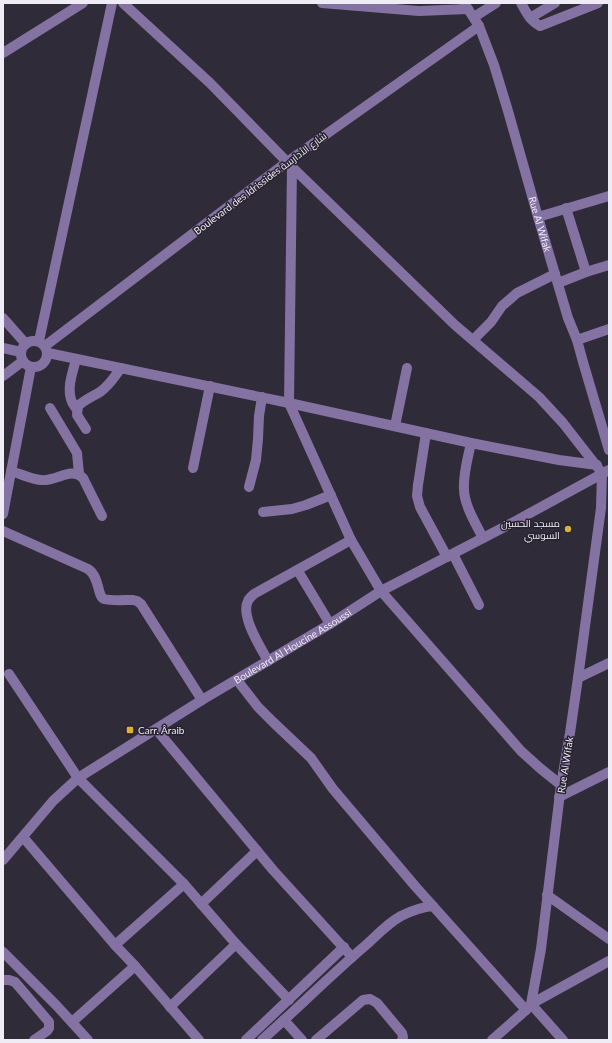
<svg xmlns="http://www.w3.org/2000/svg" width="612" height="1043" font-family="Lato,Cairo,sans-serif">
	<rect width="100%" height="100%" fill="#302b39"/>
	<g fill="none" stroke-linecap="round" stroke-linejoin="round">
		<g stroke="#8472a2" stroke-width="10">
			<polyline points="123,3 210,83 292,167 455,325 539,397 563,423 602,473 601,508 578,678 570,733 561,785 541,949 531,1004 526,1010 492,1040"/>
			<polyline points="322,3 419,11 468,9"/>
			<path id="s1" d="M 464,3 L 479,26 L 494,65 L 508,111 L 538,217 L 568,318 L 577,340 L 583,362 L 609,450"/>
			<path d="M 521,3 C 526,12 530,21 540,26 L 598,3"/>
			<polyline points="474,17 496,3"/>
			<polyline points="530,18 555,3"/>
			<polyline points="3,53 83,3"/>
			<polyline points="292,167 289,403 351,540 381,591 521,751 541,769 561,785"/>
			<polyline points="566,208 586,272"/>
			<polyline points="538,217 609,196"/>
			<polyline points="558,283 586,272 609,265"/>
			<polyline points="3,318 26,344"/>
			<polyline points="473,340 491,322 502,306 517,293 555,274"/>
			<polyline points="577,340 609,329"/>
			<circle cx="34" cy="354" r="13"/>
			<polyline points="39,341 112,3"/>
			<polyline points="45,346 287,162 479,26"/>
			<polyline points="3,348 21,352"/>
			<polyline points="48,353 289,403 471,443 559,460 597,465"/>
			<path d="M 76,359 C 73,372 66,388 72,402 C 73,404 75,407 77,410"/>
			<polyline points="3,376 23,361"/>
			<polyline points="50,408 77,453 79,474"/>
			<polyline points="395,426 407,368"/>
			<path d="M 86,429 L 77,415 L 78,406 C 86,399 92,397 100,392 C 109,386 115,376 121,368"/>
			<polyline points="426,433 418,485 417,496 420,507 447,557"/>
			<path d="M 471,443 C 468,458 463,474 464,489 C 464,505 476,524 483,538"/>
			<polyline points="193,468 210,386"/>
			<path d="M 11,471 C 21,474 31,479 41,480 C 56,482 71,466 83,478 L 102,516"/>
			<polyline points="249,487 256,460 258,439 259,416 262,397"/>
			<polyline points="263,512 292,509 306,505 331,495"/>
			<polyline points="3,514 31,367"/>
			<path d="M 3,531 L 88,569 C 100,577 97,596 104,599 C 111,601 125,600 133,600 L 137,601 L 141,604 L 202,700"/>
			<polyline points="453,554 479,605"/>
			<polyline points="298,571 330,624"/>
			<path d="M 268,661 C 261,648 240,616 248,601 C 249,598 252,596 254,594 L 351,540"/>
			<polyline points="9,674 78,778 184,884 236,944"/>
			<polyline points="578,678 609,663"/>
			<polyline points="237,680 258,707 273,722 311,758 333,789 415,886 526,1010"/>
			<polyline points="156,729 273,870 352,957"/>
			<polyline points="559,797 609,772"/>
			<polyline points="23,837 115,945 135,966 199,1040"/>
			<path id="s2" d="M 3,860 L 53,801 L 78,778 L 202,700 L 330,624 L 381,591 L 510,524 L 609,470"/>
			<polyline points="547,895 609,939"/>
			<polyline points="201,904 257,851"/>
			<polyline points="115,945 184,884"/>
			<polyline points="3,952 57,1006 88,1040"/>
			<polyline points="3,980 9,980 15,982 49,1022 49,1028 47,1031 34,1040"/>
			<polyline points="170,1007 236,944 289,1000"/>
			<path d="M 284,1020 C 311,995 338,969 366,945 C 377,935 388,923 401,916 C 411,911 422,907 433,906"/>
			<polyline points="72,1022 135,966"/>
			<polyline points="246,1040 344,947"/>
			<polyline points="262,1040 284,1020 302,1040"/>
			<polyline points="316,1040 363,1000 370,999 377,1003 402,1033 403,1037 402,1040"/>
			<polyline points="563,1040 531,1004 609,961"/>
		</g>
	</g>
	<g fill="#dab333" stroke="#26222f" stroke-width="1.5">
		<circle cx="568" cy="529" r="4"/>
		<rect x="126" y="726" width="8" height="8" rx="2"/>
	</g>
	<g text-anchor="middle" stroke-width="3" stroke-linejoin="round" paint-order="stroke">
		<g font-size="10" fill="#efecf5" stroke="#26222f">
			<text transform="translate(260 183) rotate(-37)" y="4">Boulevard des Idrissides شارع الأدارسة</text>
			<text dy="4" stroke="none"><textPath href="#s1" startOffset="235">Rue Al Wifak</textPath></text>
			<text dy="4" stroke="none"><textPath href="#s2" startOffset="363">Boulevard Al Houcine Assoussi</textPath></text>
			<text transform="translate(565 765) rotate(-81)" y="4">Rue Al Wifak</text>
		</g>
		<g font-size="10" fill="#efecf5" stroke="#26222f" text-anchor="end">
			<text x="560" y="527">مسجد الحسين<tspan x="560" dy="12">السوسي</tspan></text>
			<text x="138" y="734" text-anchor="start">Carr. Âraib</text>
		</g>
	</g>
	<rect width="612" height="1043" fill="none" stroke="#efecf5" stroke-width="8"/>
</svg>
